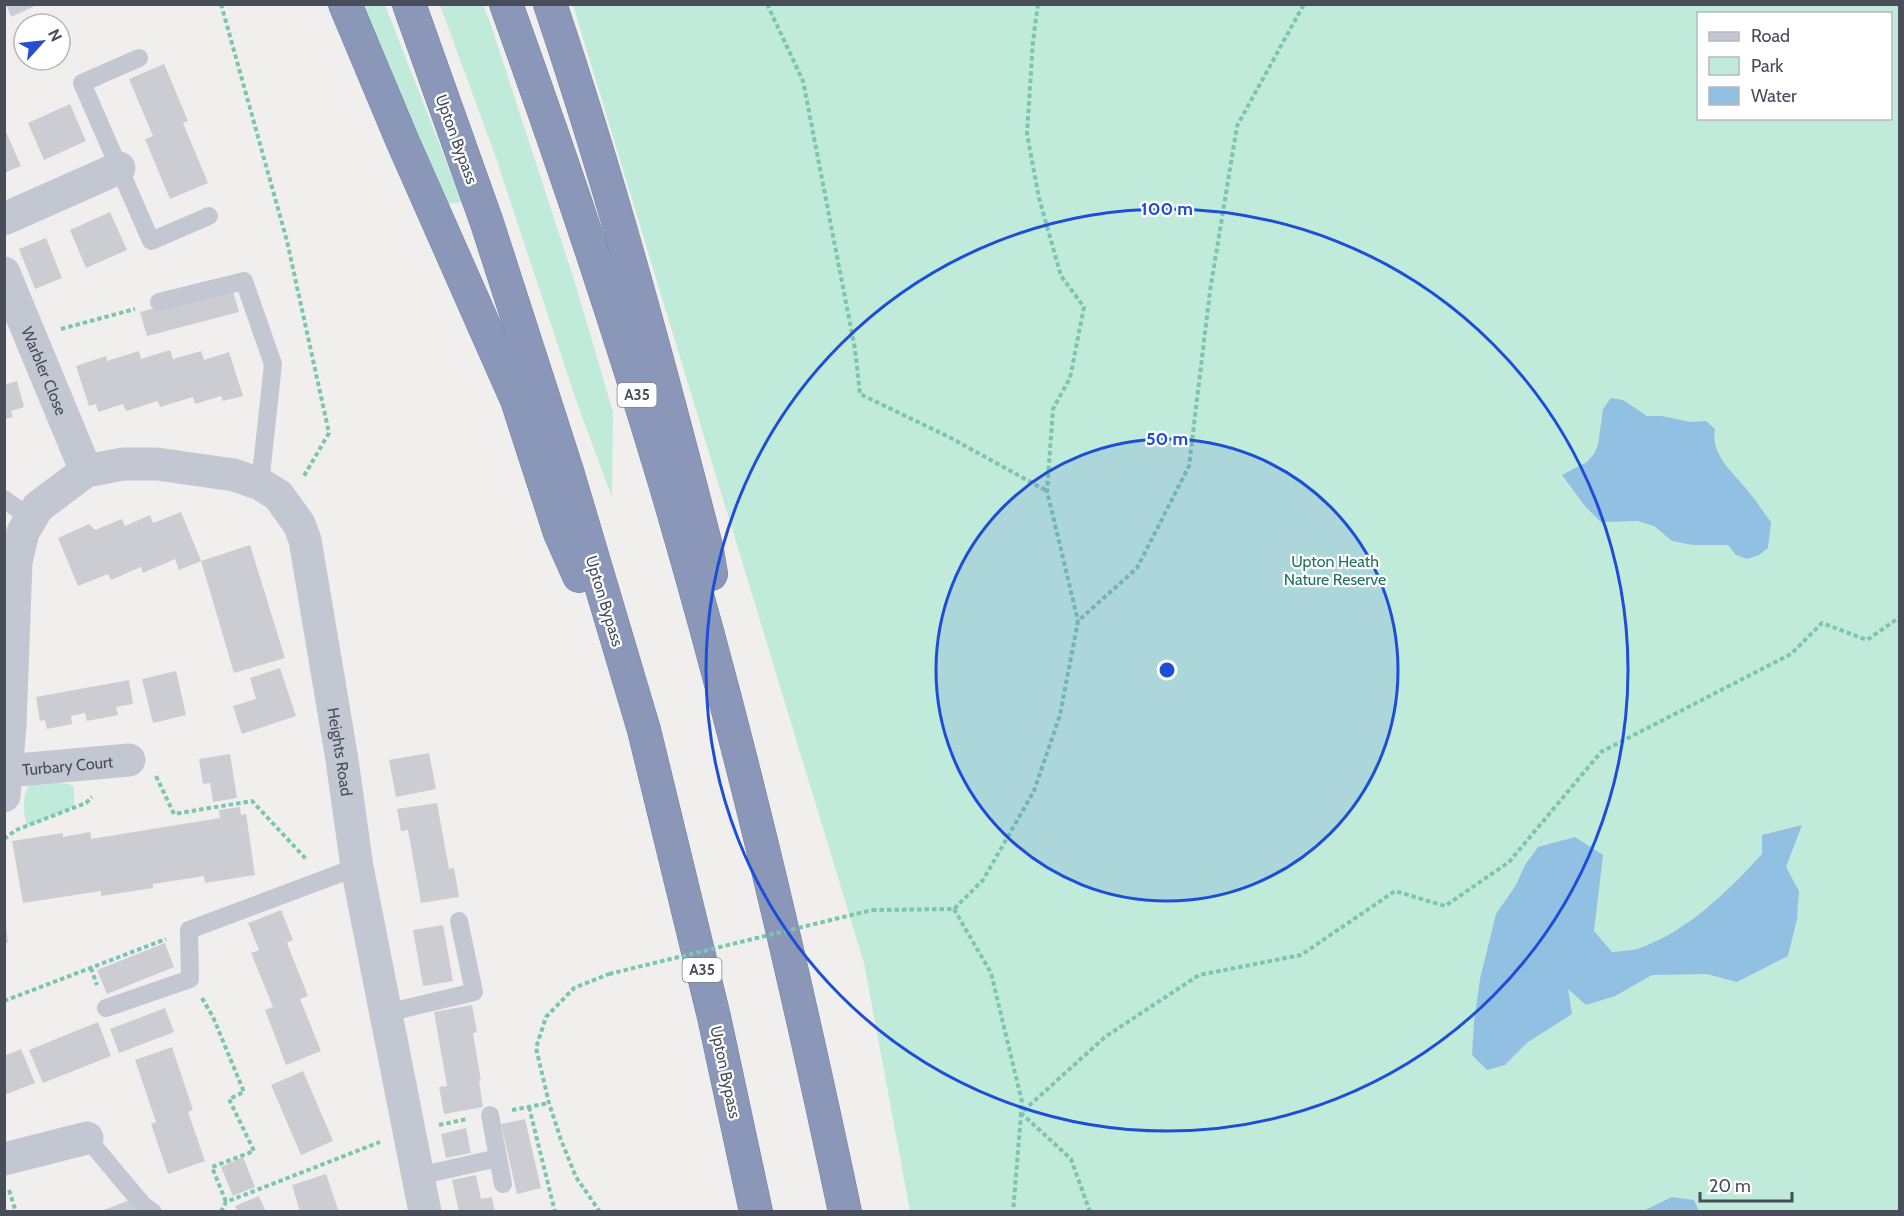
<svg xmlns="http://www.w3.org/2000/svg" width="1904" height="1216" font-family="Cabin,sans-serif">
	<rect width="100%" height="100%" fill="#f1efee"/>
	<g fill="#c0eada" fill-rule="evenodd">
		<polygon points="362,5 385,5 462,202 448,204"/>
		<polygon points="440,5 483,5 491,25 576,286 613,412 612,497 577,403 495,155"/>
		<path d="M 573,5 L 1899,5 L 1899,1211 L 910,1211 L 864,963 ZM 1698,14 L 1890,14 L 1890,118 L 1698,118 Z"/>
		<path d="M 40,781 L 69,784 L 74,787 L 74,807 L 27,826 C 24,816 21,791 31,784 C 34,782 37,782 40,781 Z"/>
	</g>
	<g fill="#92c0e3">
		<path d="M 1611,398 L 1623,400 L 1647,416 L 1661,416 L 1691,422 L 1706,421 L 1715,429 C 1710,455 1734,473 1748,491 C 1756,500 1763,512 1771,522 L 1768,548 L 1759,555 L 1747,559 L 1736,555 L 1728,545 L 1693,545 L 1672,541 L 1654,526 L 1637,521 L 1601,522 L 1585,506 L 1562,475 L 1587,462 L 1594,454 L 1598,445 L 1603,409 Z"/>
		<path d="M 1802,825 L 1786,867 L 1799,891 L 1797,919 L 1788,956 L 1737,982 L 1707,974 L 1652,975 L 1615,996 L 1586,1005 L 1568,989 L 1572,1014 L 1528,1042 L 1505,1065 L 1487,1070 L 1472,1055 L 1474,1022 L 1480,979 L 1496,914 L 1516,885 L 1525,865 L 1538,847 L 1575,837 L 1603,855 L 1594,931 L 1612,952 C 1621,951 1632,951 1640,948 C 1688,931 1728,891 1762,854 L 1762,835 Z"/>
		<polygon points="1672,1197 1694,1200 1699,1211 1643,1211"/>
	</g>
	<g fill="#ccccd3">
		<polygon points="6,4 39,4 11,17"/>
		<polygon points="164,64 188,121 183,123 208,183 170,199 145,139 153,136 129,79"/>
		<polygon points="70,104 86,141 44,160 28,123"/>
		<polygon points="4,127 21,166 4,173"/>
		<polygon points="110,212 127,250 86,268 70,230"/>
		<polygon points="46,238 62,278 35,289 19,249"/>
		<polygon points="232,288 239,312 147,336 140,312"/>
		<polygon points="170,350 173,359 201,351 204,360 229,352 243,396 223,401 221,396 195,404 193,397 160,407 158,401 126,411 123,404 98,412 96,404 89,406 76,366 106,356 107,361 139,351 141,359"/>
		<polygon points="17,381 24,407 11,411 13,417 4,419 4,385"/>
		<polygon points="181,512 201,561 179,570 175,559 143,573 141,567 111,580 108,574 78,586 58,538 89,524 95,530 122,519 125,526 150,515 153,523"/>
		<polygon points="250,545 285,658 234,673 201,561"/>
		<polygon points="280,668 296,716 242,734 233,706 256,699 250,678"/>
		<polygon points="176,671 186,715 153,723 142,679"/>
		<polygon points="129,680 133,704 116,707 118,715 87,721 85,713 71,716 72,724 47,729 45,720 40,721 36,697"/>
		<polygon points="429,753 436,789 396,797 389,760"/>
		<polygon points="230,754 237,798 213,802 210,783 203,784 199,759"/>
		<polygon points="437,803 449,869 454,868 459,897 421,903 408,830 401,831 397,809"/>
		<polygon points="240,807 241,815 246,814 255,875 205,883 204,876 153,884 153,888 101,896 101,891 23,903 12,841 63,833 63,837 90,832 91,839 220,818 219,810"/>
		<polygon points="281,910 293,940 287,943 308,996 300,999 321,1051 286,1065 265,1010 273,1007 251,953 259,950 248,923"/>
		<polygon points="4,924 6,924 8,943 4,943"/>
		<polygon points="443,925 453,981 423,986 413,930"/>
		<polygon points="165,943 174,967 107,994 97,970"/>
		<polygon points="472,1005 477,1032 473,1033 481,1081 479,1081 483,1107 444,1114 439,1087 447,1086 434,1012"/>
		<polygon points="165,1008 174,1032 119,1053 110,1029"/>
		<polygon points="98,1022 111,1056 43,1083 29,1050"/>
		<polygon points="172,1047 193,1110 188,1112 205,1161 168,1174 151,1124 156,1122 135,1060"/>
		<polygon points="21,1049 35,1083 4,1095 4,1056"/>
		<polygon points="303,1071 333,1141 301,1155 271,1085"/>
		<polygon points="525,1119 541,1188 517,1194 501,1124"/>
		<polygon points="466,1128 471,1153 446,1158 441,1134"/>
		<polygon points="243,1157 255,1187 233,1196 221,1167"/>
		<polygon points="326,1174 339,1212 300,1212 292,1185"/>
		<polygon points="476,1175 481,1199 492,1197 495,1212 459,1212 452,1180"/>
		<polygon points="259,1196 266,1212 238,1212 235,1206"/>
		<polygon points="130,1200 135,1212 101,1212 101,1211"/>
	</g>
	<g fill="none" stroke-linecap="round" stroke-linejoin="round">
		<defs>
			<g id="highway">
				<polyline points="345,4 402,140 517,400 560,533 579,576"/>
				<polyline points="409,4 487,223 567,471 644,730 714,1017 756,1212"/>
				<path d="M 506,4 C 563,162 617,322 665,483 C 736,723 793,967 845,1212"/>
				<path d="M 550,4 C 611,184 660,367 707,550 L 711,574"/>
			</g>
		</defs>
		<use href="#highway" stroke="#7682a4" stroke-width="34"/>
		<g stroke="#7cc5b1" stroke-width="4" stroke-dasharray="4.5 3" stroke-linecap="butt">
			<polyline points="221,4 287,241 329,433 304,476"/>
			<polyline points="767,4 803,81 855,349 860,394 949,437 1047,491"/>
			<polyline points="1038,4 1033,41 1027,134 1039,198 1061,276 1084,307 1070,378 1053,409 1047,491 1078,621"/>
			<polyline points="61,329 135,309"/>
			<polyline points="156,776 174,814 252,801 307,860"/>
			<polyline points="4,839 16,830 86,803 92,797"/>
			<polyline points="954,909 991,973 1022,1102 1013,1212"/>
			<polyline points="872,910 954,909 983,880 1034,791 1060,715 1078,621 1137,568 1189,466 1210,291 1237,126 1304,4"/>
			<polyline points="91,968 97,985"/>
			<polyline points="202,998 213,1017 244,1092 229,1099 254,1151 212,1167 226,1202"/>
			<polyline points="4,1001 166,939"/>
			<polyline points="529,1107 555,1212"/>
			<polyline points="512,1110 549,1103"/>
			<polyline points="439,1125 467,1119"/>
			<polyline points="9,1190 16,1212"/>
			<polyline points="221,1212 226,1202 380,1142"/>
			<polyline points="600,1212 576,1177 561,1140 549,1103 536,1048 546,1017 574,988 609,974"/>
			<polyline points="1090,1212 1071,1159 1021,1113 1105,1037 1199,975 1301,955 1395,891 1445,906 1509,862 1601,752 1791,654 1822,623 1867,640 1900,617"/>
		</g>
		<g stroke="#c3c7d2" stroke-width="18">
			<polyline points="139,58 82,83 151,241 209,216"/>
			<polyline points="159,302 244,281 273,364 260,484"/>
			<polyline points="4,499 30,518"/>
			<polyline points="106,1008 190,979 189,930 357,867"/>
			<polyline points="386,1013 474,992 459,921"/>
			<polyline points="490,1115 503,1184"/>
			<polyline points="87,1138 143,1205 153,1212"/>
			<polyline points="418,1176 498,1158"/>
		</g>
		<g stroke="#c3c7d2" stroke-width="33">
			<polyline points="4,219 119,168"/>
			<path id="s1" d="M 4,273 L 86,471"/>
			<path id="s2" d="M 6,771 L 129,760"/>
			<path id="s3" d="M 4,796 L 10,725 L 16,562 L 23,532 L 38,507 L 86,471 L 123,464 L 157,464 L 234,475 L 260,484 L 278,495 L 299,524 L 305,540 L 342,760 L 357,867 L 425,1212"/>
			<polyline points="4,1159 87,1138"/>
		</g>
		<use href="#highway" stroke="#8a97b8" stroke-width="33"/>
		<polyline stroke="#7cc5b1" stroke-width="4" stroke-dasharray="4.5 3" stroke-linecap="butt" points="609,974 872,910"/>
	</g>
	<circle cx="1167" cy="670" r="231" fill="#1d4ed8" fill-opacity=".12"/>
	<g fill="none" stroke="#1d4ed8" stroke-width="3">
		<circle cx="1167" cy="670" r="231"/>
		<circle cx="1167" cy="670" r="461"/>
	</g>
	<g text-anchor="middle" stroke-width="4.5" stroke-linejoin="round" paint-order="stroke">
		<g fill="#fff" stroke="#7f828c" stroke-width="1.5">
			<rect x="617.5" y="383" width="39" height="24" rx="4.5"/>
			<rect x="682.5" y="958" width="39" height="24" rx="4.5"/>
		</g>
		<g font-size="15" font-weight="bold" fill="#484d5a">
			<text x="637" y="400">A35</text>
			<text x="702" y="975">A35</text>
		</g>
		<g font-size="16" fill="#484d5a" stroke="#fff">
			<text transform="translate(457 139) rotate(70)" y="6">Upton Bypass</text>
			<text dy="6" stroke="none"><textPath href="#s1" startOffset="106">Warbler Close</textPath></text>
			<text transform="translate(605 601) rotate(73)" y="6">Upton Bypass</text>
			<text dy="6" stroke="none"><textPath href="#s3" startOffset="820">Heights Road</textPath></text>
			<text dy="6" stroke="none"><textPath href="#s2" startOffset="62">Turbary Court</textPath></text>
			<text transform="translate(726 1072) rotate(78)" y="6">Upton Bypass</text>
		</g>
		<g font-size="16" fill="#20745d" stroke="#fff">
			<text x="1335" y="567">Upton Heath<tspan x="1335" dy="18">Nature Reserve</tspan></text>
		</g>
	</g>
	<circle cx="1167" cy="670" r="9" fill="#1d4ed8" stroke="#fff" stroke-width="3"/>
	<g font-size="18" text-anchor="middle" font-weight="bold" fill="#1d4ed8" stroke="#fff" stroke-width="4.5" stroke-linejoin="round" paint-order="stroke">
		<text x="1167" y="215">100 m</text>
		<text x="1167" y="445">50 m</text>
	</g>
	<rect width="1904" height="1216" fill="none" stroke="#484d5a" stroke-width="12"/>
	<rect x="1697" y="12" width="195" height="108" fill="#ffffff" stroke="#b6b8bd" stroke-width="1.5"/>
	<rect x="1709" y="32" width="30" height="9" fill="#c3c7d2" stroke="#b6b8bd" stroke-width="1.5"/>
	<text x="1751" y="42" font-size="18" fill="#484d5a">Road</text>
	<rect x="1709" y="57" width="30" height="18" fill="#c0eada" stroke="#b6b8bd" stroke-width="1.5"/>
	<text x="1751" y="72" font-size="18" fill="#484d5a">Park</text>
	<rect x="1709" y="87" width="30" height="18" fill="#92c0e3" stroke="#b6b8bd" stroke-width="1.5"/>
	<text x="1751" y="102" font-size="18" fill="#484d5a">Water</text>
	<g transform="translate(42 42) rotate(63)"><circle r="28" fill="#ffffff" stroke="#b6b8bd" stroke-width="1.5"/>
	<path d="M0-4.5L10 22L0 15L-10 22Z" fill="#2a4dcf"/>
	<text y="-9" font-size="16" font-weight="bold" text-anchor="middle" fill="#484d5a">N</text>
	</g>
	<path d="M1700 1192v9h92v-9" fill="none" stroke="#484d5a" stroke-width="3"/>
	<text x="1709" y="1192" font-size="18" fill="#484d5a" stroke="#ffffff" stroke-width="4.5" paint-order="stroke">20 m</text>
</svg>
